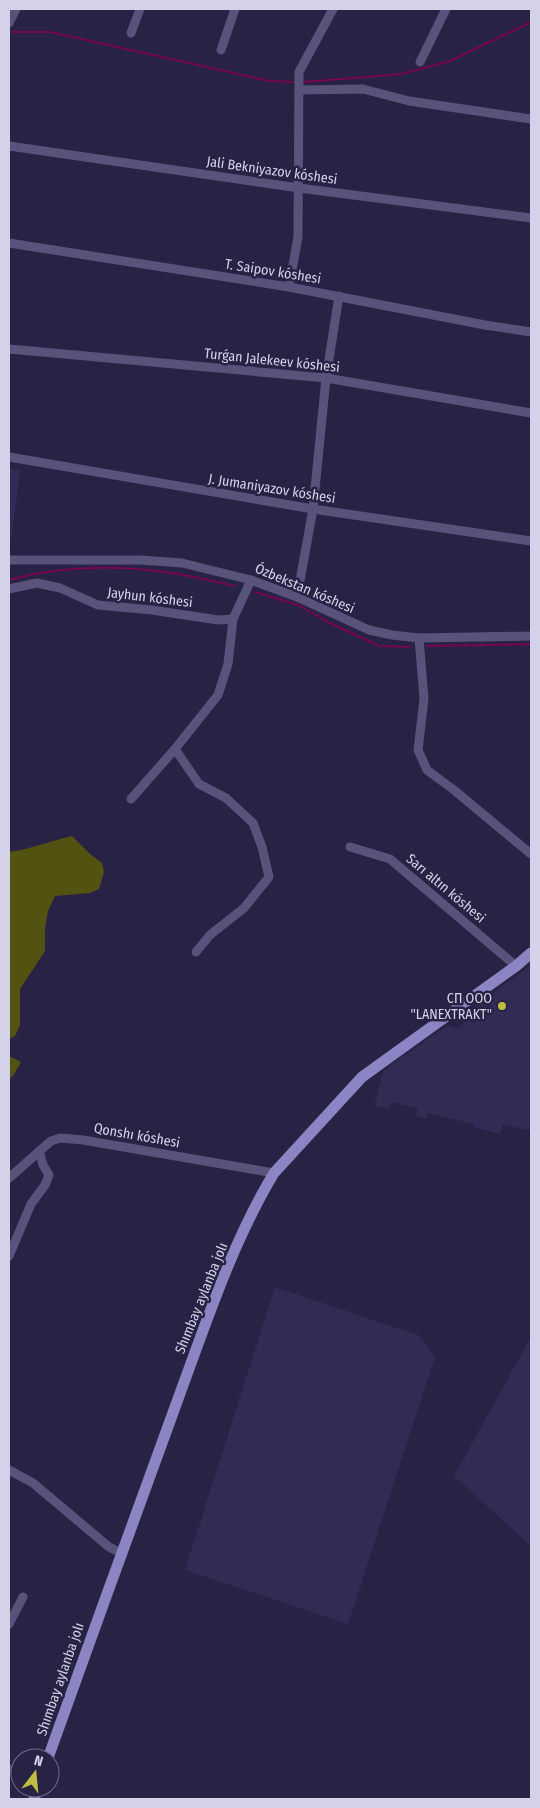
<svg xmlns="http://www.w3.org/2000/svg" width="540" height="1808" font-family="'Fira Sans Condensed',sans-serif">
	<rect width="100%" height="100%" fill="#282345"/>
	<g fill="#322b54">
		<polygon points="9,469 20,471 11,541 9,541"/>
		<polygon points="531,965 531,1131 503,1124 500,1134 473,1127 474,1124 428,1113 426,1119 416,1116 418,1108 391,1102 389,1109 374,1106 384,1070 446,1026 458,1028 468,1019 467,1013"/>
		<polygon points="275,1287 415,1334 420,1337 435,1357 348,1624 185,1570"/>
		<polygon points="531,1337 531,1546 454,1476"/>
	</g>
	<g fill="#535210">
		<path d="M 72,836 L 90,854 L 102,863 L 104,872 L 99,889 L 90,893 L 55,896 L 48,911 L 45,928 L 45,951 L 20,989 L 20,1025 L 15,1036 L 9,1039 L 9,852 C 30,849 51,841 72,836 Z"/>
		<polygon points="9,1056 21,1062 13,1076 9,1078"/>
	</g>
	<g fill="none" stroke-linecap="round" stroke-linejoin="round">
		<g stroke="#74074d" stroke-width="2">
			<polyline points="11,32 50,32 269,81 295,82"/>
			<polyline points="304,82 402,74 450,61 531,22"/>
			<path d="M 9,580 C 60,566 118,565 172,573 C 193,576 214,582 235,586"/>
			<polyline points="255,592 298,605 328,622 379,646 409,647"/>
			<polyline points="427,646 531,644"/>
		</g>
		<g stroke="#57537a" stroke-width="9">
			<polyline points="9,23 16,9"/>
			<polyline points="131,33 140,9"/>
			<polyline points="221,50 235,9"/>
			<polyline points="420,62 446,9"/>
			<polyline points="299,90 363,89 409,101 531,119"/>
			<polyline points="9,146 299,188 531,218"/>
			<polyline points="9,243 289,287 485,325 531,332"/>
			<polyline points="289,287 298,237 299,72 333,9"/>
			<polyline points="9,349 326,378 531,413"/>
			<polyline points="9,457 313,509 531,541"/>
			<polyline points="9,560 140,560 182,563 251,580 297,597 369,630 392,635 419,638 531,636"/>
			<polyline points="9,589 37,583 60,588 98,605 152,610 218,620 233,619"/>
			<polyline points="297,597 313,509 326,378 339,296"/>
			<polyline points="419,638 424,699 418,750 427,770 454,790 531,854"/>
			<polyline points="175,749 199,784 226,798 253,823 262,847 269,877 244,908 210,935 196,952"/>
			<polyline points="131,799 175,749 218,695 228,664 233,619 251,580"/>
			<polyline points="350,847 390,859 516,966"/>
			<polyline points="9,1178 51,1141 60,1138 83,1140 274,1173"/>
			<polyline points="9,1256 31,1204 45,1185 49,1175 43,1165 39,1151"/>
			<polyline points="9,1470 33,1483 109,1547 121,1553"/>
			<polyline points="9,1624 23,1597"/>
			<polyline points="9,1769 20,1774"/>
		</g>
		<g stroke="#8c85c3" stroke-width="11">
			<path d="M 48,1758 C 91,1638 134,1519 178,1399 C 206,1323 232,1243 274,1173 L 362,1077 L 516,966 L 531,953"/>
			<polyline points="34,1799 38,1788"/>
		</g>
	</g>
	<circle fill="#bfbe41" stroke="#282345" stroke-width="2" cx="502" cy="1006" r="5"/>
	<g text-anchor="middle" stroke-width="5" stroke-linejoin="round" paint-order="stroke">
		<g font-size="14" fill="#d4d2e9" stroke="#282345">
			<text transform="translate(272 170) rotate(8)" y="5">Jali Bekniyazov kóshesi</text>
			<text transform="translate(273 271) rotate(9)" y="5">T. Saipov kóshesi</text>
			<text transform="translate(272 360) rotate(6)" y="5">Turǵan Jalekeev kóshesi</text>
			<text transform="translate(272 488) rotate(9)" y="5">J. Jumaniyazov kóshesi</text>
			<text transform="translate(305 588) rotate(23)" y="5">Ózbekstan kóshesi</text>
			<text transform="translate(150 597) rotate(7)" y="5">Jayhun kóshesi</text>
			<text transform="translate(446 888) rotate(40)" y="5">Sarı altın kóshesi</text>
			<text transform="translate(137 1135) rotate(10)" y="5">Qonshı kóshesi</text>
			<text transform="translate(201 1298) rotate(-68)" y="5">Shımbay aylanba jolı</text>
			<text transform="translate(60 1679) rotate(-71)" y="5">Shımbay aylanba jolı</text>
		</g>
		<g font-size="14" fill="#d4d2e9" stroke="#282345" text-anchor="end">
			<text x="492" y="1003">СП ООО<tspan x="492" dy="16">"LANEXTRAKT"</tspan></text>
		</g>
	</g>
	<rect width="540" height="1808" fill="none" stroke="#d4d2e9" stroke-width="20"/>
	<g transform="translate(35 1773) rotate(16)"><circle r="24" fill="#282345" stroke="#6d6987"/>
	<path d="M0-4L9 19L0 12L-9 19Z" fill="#bfbe41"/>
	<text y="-8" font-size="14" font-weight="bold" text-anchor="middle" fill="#d4d2e9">N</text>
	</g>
</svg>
